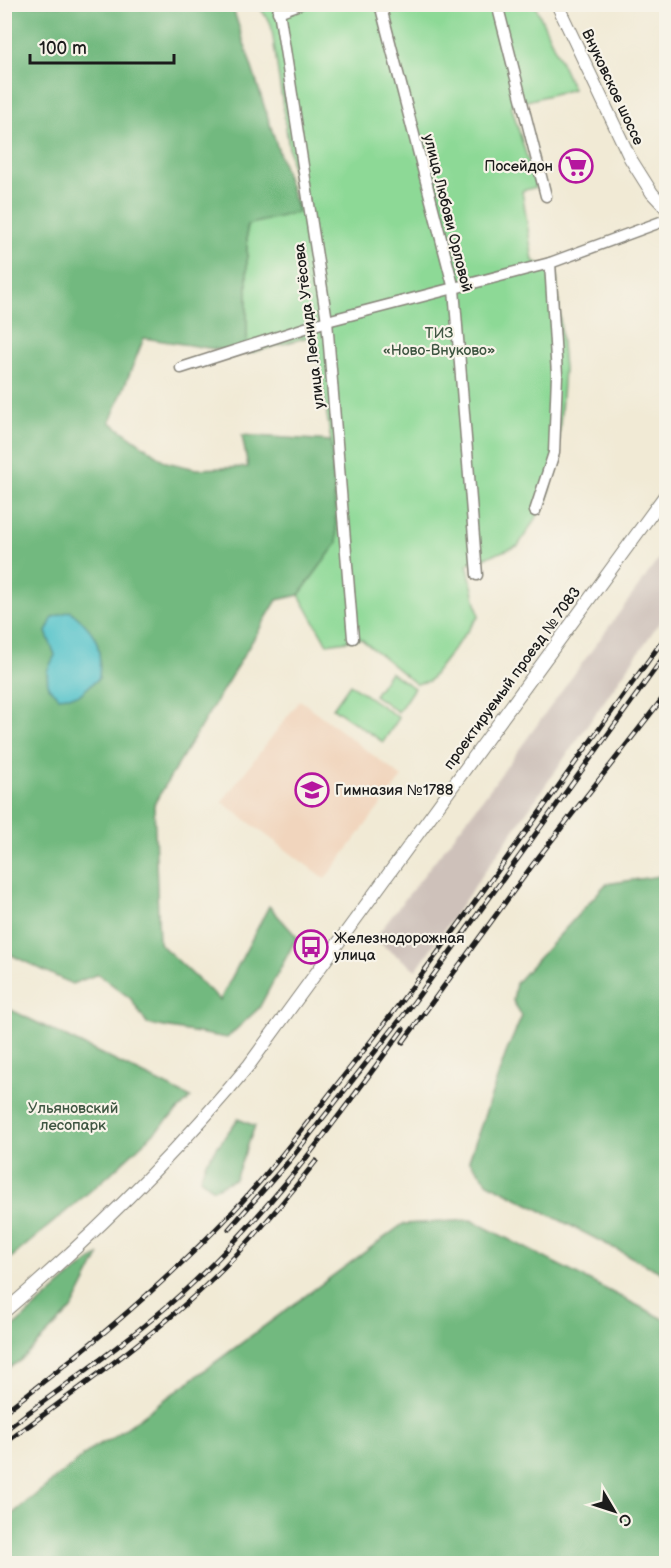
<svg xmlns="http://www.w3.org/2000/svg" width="671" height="1568" font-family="'Balsamiq Sans',sans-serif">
	<rect width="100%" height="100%" fill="#f7f3e8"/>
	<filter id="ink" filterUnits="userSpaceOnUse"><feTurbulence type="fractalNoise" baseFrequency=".0167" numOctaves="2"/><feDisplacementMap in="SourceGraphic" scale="12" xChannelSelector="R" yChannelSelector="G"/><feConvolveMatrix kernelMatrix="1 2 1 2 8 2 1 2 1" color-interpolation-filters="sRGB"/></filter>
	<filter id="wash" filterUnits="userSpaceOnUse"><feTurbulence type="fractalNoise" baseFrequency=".008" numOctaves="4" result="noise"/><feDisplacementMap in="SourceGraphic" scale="24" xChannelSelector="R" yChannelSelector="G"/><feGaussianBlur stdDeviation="1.35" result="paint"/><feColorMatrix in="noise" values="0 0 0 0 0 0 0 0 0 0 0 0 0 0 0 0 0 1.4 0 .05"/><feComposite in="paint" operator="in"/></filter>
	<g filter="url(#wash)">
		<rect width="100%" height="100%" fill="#f1ead5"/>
		<polygon fill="#f1d5bd" points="300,700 402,777 325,879 222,802"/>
		<polygon fill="#cec1ba" points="666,549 666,613 416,970 374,939 482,800"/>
		<g fill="#8dd996" stroke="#547a59" stroke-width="1.5">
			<polygon points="258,5 535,5 573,89 511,105 536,187 522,191 533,261 556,270 564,369 559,439 547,501 518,546 467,564 479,616 429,681 416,684 361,639 327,644 299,595 336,543 331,441 315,335 247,354 247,225 298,211 271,24"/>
			<polygon points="390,672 414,688 398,712 374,695"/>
			<polygon points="350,684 399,718 383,742 333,708"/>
		</g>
		<g fill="#72b97f" stroke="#476a4e" stroke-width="1.5">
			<polygon points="4,5 232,5 298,212 247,225 247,354 144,338 110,422 166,462 196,469 248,467 242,435 331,441 337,543 299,595 277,600 154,804 159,943 220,1000 269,906 297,937 259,1008 227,1038 147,1024 131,999 98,974 72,984 5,952"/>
			<polygon points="666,875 666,1275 488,1183 469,1160 506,1053 522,1016 513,1001 516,983 606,884"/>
			<polygon points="5,1007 191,1098 108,1176 5,1263"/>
			<polygon points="238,1119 255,1126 235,1179 213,1189 200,1178 206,1162"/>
			<polygon points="471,1220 666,1320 666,1563 5,1563 5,1520 94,1447 111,1439 403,1224"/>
			<polygon points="100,1254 72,1309 20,1361 5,1370 5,1334 77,1271"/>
		</g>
		<path fill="#57c4cb" stroke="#3a7074" stroke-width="1.5" d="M 70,611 C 97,632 102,644 99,678 L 79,695 L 59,697 L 48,687 L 47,671 L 55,655 L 46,632 L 53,617 Z"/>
	</g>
	<g filter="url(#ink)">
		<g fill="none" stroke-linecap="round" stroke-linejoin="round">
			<defs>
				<g id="minor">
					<polyline points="278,4 327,321 353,638"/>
					<polyline points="380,4 454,289 477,575"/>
					<polyline points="497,4 546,196"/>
					<polyline points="278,12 300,4"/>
					<polyline points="181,368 327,321 550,263 666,220"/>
					<polyline points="535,511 554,453 557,375 550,263"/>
				</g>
				<g id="major">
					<polyline points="557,4 630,158 652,193 666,208"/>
					<path d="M 4,1312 C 93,1236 175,1155 249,1065 L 666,494"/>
				</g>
			</defs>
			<use href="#minor" stroke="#868378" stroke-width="13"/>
			<use href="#major" stroke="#868378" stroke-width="14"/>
			<use href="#minor" stroke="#fff" stroke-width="10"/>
			<use href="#major" stroke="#fff" stroke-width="12"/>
			<defs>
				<g id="rail">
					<polyline points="403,1042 534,863 666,694"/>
					<polyline points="229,1229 290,1160 414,1002 666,654"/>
					<path d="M 4,1412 C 81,1354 155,1292 222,1223 C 269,1175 309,1120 350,1068 C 460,928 562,780 666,636"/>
					<path d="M 4,1431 C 63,1386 126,1344 181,1294 C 267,1216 335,1122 403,1029"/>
					<path d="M 4,1444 C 79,1388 158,1334 224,1268 C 257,1234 287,1198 316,1161"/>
				</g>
			</defs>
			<use href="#rail" stroke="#1c1c1c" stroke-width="5"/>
			<use href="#rail" stroke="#f7f3e8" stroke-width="3" stroke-dasharray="9" stroke-linecap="butt"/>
		</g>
	</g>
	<defs>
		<symbol id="supermarket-ring" viewBox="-11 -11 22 22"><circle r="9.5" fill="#f7f3e8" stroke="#b5179e" stroke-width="1.5"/><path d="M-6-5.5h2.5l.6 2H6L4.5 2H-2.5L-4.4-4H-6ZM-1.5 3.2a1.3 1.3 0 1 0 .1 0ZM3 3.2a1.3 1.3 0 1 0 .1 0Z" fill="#b5179e"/></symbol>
		<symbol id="school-ring" viewBox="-11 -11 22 22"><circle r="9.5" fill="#f7f3e8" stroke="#b5179e" stroke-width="1.5"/><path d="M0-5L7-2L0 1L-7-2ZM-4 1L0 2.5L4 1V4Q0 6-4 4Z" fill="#b5179e"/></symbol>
		<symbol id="bus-ring" viewBox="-11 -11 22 22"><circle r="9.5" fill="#f7f3e8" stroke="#b5179e" stroke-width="1.5"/><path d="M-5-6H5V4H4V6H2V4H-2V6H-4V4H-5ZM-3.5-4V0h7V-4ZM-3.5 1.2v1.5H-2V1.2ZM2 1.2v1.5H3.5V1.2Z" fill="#b5179e"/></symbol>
	</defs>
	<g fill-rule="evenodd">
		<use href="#supermarket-ring" x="557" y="147" width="38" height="38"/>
		<use href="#school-ring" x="293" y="771" width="38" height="38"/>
		<use href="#bus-ring" x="292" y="928" width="38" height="38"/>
	</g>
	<g text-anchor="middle" stroke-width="4.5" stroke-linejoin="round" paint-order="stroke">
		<g font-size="15" fill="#1c1c1c" stroke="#f7f3e8">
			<text transform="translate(613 87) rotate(65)" y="5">Внуковское шоссе</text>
			<text transform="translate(448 213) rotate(76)" y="5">улица Любови Орловой</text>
			<text transform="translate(309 326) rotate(-97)" y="5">улица Леонида Утёсова</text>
			<text transform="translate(512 678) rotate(-54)" y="5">проектируемый проезд № 7083</text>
		</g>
		<g font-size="15" fill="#1c1c1c" stroke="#f7f3e8" text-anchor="start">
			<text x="553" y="171" text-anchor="end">Посейдон</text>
			<text x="335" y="795">Гимназия №1788</text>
			<text x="334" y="943">Железнодорожная<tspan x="334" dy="17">улица</tspan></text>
		</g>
		<g font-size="15" fill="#3e5541" stroke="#f7f3e8">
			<text x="439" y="338">ТИЗ<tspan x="439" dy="17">«Ново-Внуково»</tspan></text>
			<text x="73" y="1113">Ульяновский<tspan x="73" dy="17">лесопарк</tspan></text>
		</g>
	</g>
	<rect width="671" height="1568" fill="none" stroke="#f7f3e8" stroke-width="24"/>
	<g transform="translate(614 1511) rotate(129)" stroke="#f7f3e8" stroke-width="4.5" paint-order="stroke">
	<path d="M0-4.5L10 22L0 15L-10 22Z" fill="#1c1c1c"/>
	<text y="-9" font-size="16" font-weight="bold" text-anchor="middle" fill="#1c1c1c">С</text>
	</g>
	<path d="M30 54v9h144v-9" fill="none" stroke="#1c1c1c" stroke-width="3"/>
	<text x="39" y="54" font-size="18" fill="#1c1c1c" stroke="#f7f3e8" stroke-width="4.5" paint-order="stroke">100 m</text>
</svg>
